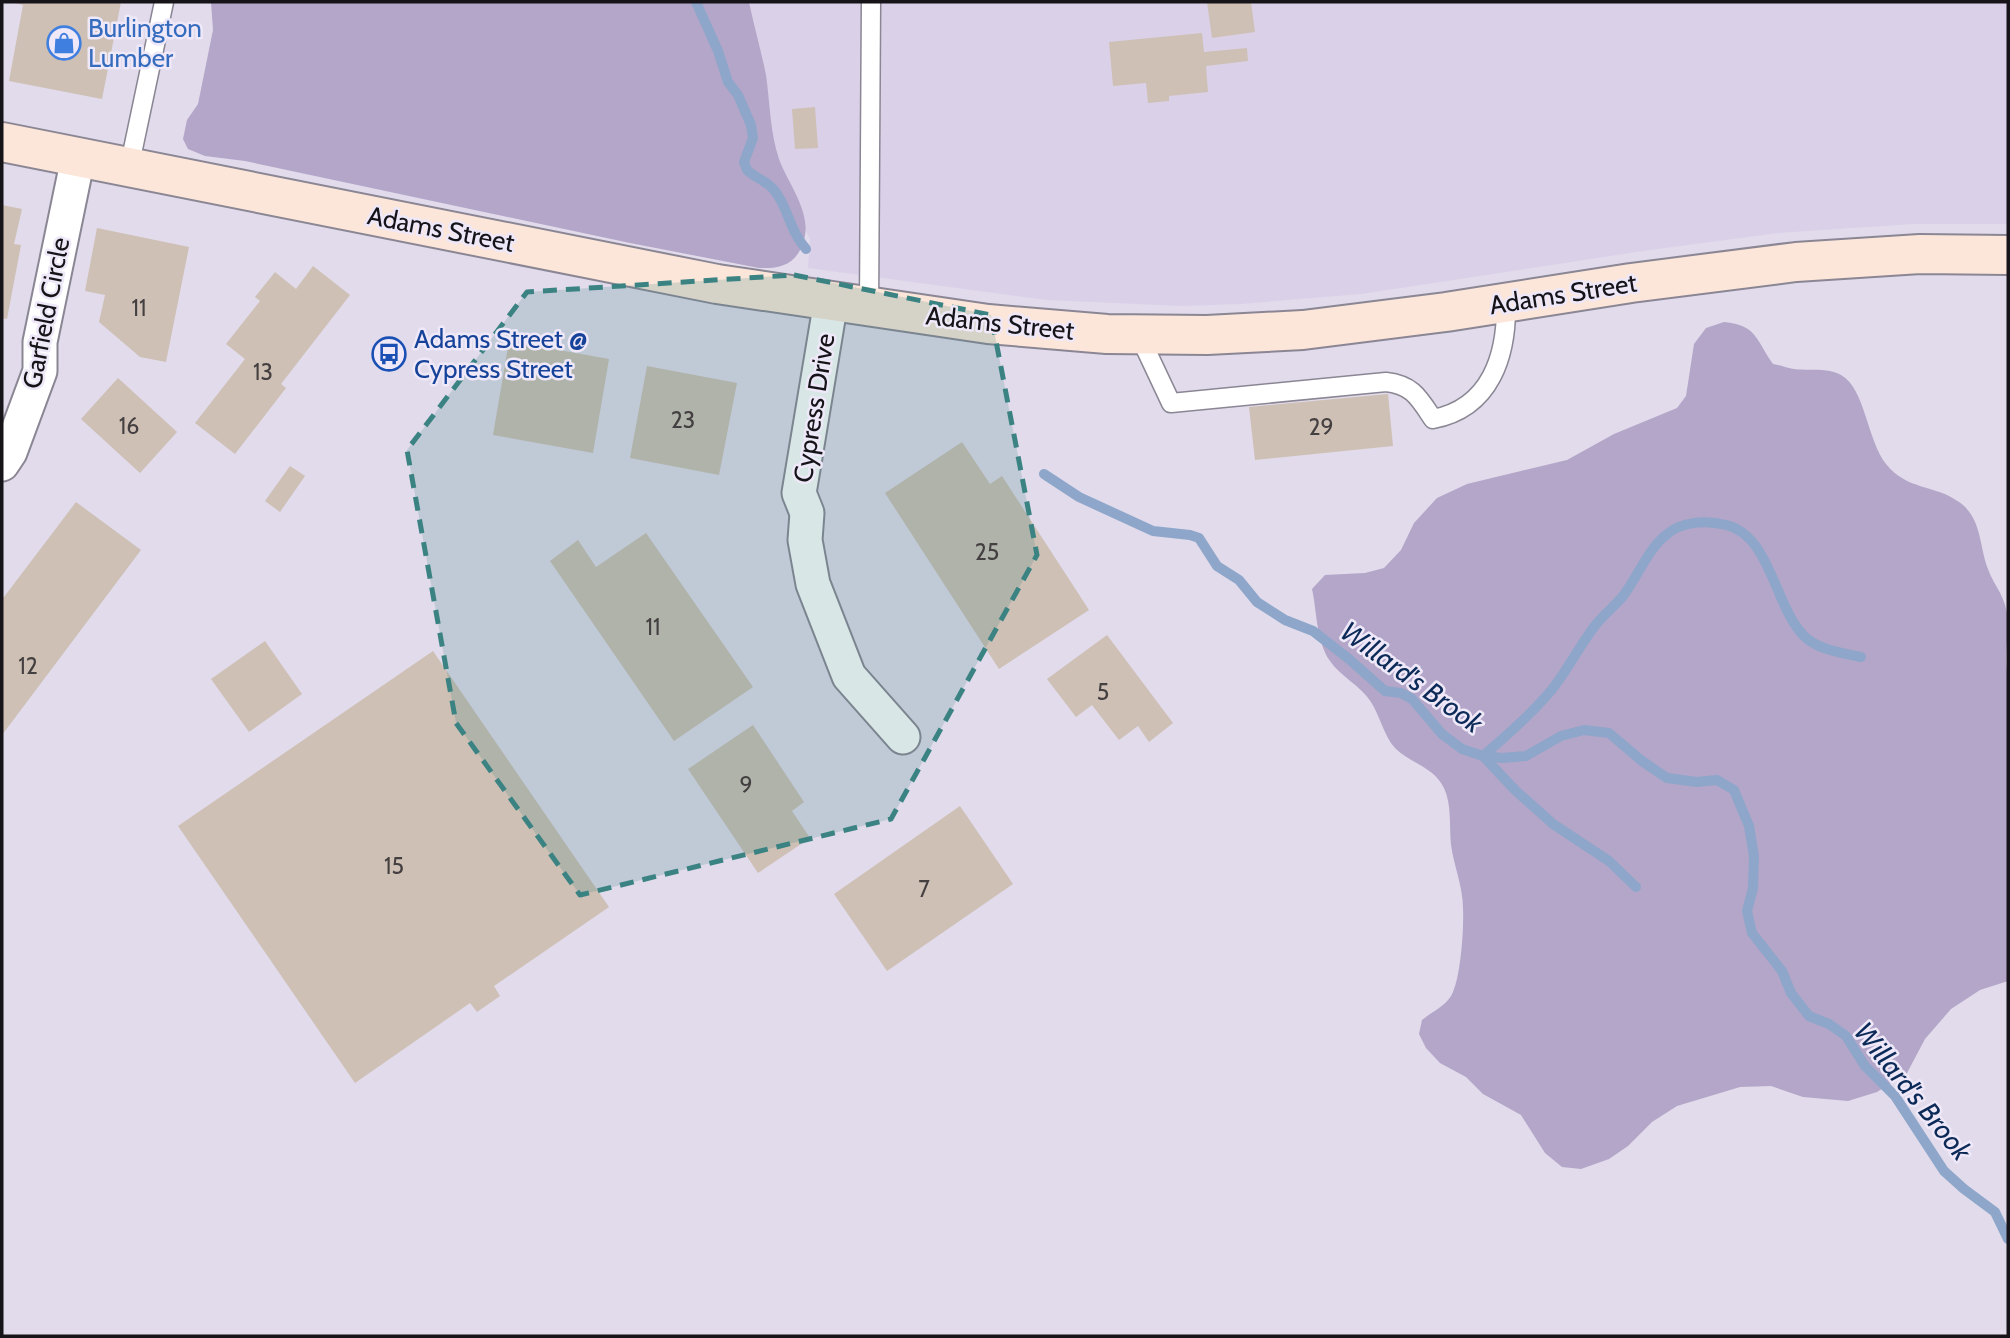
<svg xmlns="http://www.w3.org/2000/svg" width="2010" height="1338" font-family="Cabin,sans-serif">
	<rect width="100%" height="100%" fill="#e1dbeb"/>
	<polygon fill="#dad1e8" points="744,2 2008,2 2008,224 1913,224 1778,233 1650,250 1361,294 1241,304 1182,306 1046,300 808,268 810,239 773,164"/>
	<g fill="#b3a6c8">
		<path d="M 211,2 L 749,2 C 754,26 761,50 766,75 C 770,103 770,132 779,159 C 788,184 812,212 804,240 C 797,264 782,269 759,268 L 630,243 L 245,161 L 205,156 L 188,149 L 183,139 L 187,120 L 198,104 L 213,30 Z"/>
		<path d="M 1724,322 C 1757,325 1756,340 1773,364 C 1780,365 1787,368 1794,369 C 1809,371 1827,367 1841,375 C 1865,388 1867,440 1886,464 C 1908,491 1934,484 1959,502 C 1982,518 1979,546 1988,569 C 1994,586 2003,592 2007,613 C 2010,634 2003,655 2008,677 L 2008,981 L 1980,990 L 1951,1009 L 1925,1039 L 1907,1073 L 1877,1092 L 1848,1101 L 1803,1097 L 1771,1086 L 1740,1087 L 1677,1106 L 1652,1122 L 1628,1146 L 1609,1159 L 1581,1169 L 1562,1167 L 1545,1153 L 1521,1115 L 1483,1094 L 1466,1077 L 1440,1063 L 1426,1048 L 1419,1034 L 1422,1020 C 1433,1011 1448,1005 1453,992 C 1461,974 1464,928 1463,908 C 1463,887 1454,866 1451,845 C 1449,826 1452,805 1444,788 C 1434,767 1410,763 1395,748 C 1384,736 1380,716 1371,702 C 1360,685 1341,677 1330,661 C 1316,641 1317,611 1312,589 L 1325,575 L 1365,573 L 1384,568 L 1401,550 L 1414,523 L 1437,498 L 1467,484 L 1567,460 L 1614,434 L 1677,408 L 1686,396 L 1694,344 L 1706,328 Z"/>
	</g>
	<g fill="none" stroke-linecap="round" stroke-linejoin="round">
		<g stroke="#8ea6ca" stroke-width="10">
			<path d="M 696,2 L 718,51 L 728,82 L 738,95 L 751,125 L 753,138 L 744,162 L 747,170 C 755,178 767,181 774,190 C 789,208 788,228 806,249"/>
			<polyline points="1044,474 1079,497 1153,531 1190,535 1199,538 1217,566 1239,580 1257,602 1285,620 1313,631 1349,659 1385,691 1401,693 1412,699 1442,734 1462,749 1483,756 1502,758 1526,756 1561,736 1584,730 1609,733 1642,761 1667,778 1697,782 1717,780 1734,790 1749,826 1754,856 1753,888 1747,911 1752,933 1782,971 1791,993 1809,1016 1829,1024 1846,1036 1865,1066 1895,1096 1944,1171 1964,1189 1995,1212 2008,1239"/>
			<path d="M 1636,887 L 1609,861 L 1553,824 L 1515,790 L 1483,756 C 1506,736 1529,716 1549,693 C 1566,673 1578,648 1594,627 C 1602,616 1614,607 1623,596 C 1637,578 1648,549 1666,535 C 1682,521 1706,520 1726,525 C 1770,535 1774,604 1803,635 C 1817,650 1842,653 1861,657"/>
		</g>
	</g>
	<g fill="#cec0b5">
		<polygon points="11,2 121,2 102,99 9,81 23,5"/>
		<polygon points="1207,2 1251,2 1255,32 1212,38"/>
		<polygon points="1202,33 1204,52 1247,48 1248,61 1206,66 1208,92 1169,96 1169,101 1148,103 1146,83 1113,86 1109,42"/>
		<polygon points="815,107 818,148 795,149 792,109"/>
		<polygon points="2,205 22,209 14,244 21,245 7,319 2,318"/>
		<polygon points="97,228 189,247 166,362 140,357 99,322 105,295 85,291"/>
		<polygon points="313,266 350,295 281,384 286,388 235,454 195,423 245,359 226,344 260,301 255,297 275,272 296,289"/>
		<polygon points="509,341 609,359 593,453 493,435"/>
		<polygon points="647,366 737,383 719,475 630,458"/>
		<polygon points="118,378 177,432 140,473 81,419"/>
		<polygon points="1388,394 1393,446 1255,460 1249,407"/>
		<polygon points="962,442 990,484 1002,476 1089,610 999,669 885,493"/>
		<polygon points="290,466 305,476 280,512 265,501"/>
		<polygon points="76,502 141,550 2,735 2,596 4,597"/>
		<polygon points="646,533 753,687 674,741 550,561 578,540 596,567"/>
		<polygon points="1107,635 1173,723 1149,742 1138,726 1119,740 1092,705 1076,717 1047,679"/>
		<polygon points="265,641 302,694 249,732 211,679"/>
		<polygon points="433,651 609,907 494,986 500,996 477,1012 470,1003 355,1083 178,826"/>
		<polygon points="753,725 804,802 792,811 810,838 758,873 688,769"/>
		<polygon points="960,806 1013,884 887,971 834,894"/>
	</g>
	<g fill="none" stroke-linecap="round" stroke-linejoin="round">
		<defs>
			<g id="service">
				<polyline points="129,168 164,2"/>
				<polyline points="869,307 871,2"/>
				<path d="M 1139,335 L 1171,403 L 1386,382 C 1413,385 1419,398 1433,419 C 1491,408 1507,355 1506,303"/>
			</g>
			<g id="minor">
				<polyline points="831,301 799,493 807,513 805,540 813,584 849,676 903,737"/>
				<polyline points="2,464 10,452 40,371 40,342 78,158"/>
			</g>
			<polyline id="secondary" points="2,142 717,284 988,324 1107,334 1207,335 1303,330 1446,312 1631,283 1796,262 1920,254 2008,255"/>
		</defs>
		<use href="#service" stroke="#8b8694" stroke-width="21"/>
		<use href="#minor" stroke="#8b8694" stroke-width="37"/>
		<use href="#secondary" stroke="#8b8694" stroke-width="42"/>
		<use href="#service" stroke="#fff" stroke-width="18"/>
		<use href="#minor" stroke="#fff" stroke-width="33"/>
		<use href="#secondary" stroke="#fce6d9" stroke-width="38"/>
	</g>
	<path fill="#3b8383" fill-opacity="0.2" stroke="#3b8383" stroke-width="5" stroke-dasharray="14 9" stroke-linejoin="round" d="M 794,275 L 991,315 L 1037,555 L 891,819 L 580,895 L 456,723 L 407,450 L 527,292 Z"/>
	<defs>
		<symbol id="shop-ring" viewBox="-11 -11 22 22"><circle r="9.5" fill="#eee8f8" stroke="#3f7fe0" stroke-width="1.5"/><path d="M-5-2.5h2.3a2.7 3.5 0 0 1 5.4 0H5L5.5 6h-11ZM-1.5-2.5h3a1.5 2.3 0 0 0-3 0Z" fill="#3f7fe0"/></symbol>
		<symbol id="bus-ring" viewBox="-11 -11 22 22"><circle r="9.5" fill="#eee8f8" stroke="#1a4fb4" stroke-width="1.5"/><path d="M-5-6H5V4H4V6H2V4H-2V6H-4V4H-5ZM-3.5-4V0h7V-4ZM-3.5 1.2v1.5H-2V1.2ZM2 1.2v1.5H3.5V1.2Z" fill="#1a4fb4"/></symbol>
	</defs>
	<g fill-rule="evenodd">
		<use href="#shop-ring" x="45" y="24" width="38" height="38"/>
		<use href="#bus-ring" x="370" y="335" width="38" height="38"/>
	</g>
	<g text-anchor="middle" stroke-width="5" stroke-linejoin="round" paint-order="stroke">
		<g font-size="23" fill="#443f40">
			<text x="139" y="316">11</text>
			<text x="263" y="380">13</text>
			<text x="683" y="428">23</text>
			<text x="129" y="434">16</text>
			<text x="1321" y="435">29</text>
			<text x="987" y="560">25</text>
			<text x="653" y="635">11</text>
			<text x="28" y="674">12</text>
			<text x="1103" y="700">5</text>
			<text x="746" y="793">9</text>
			<text x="394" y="874">15</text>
			<text x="924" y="897">7</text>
		</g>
		<g font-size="26" fill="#366cbe" stroke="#eee8f8" text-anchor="start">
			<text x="88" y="37">Burlington<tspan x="88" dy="30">Lumber</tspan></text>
		</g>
		<g font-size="26" fill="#161419" stroke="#eee8f8">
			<text transform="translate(441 229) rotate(11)" y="9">Adams Street</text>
			<text transform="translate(1563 294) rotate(-9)" y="9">Adams Street</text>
			<text transform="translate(46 313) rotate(-79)" y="9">Garfield Circle</text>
			<text transform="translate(1000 323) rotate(6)" y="9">Adams Street</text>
			<text transform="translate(814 408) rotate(-81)" y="9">Cypress Drive</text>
		</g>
		<g font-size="26" fill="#164399" stroke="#eee8f8" text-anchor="start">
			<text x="414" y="348">Adams Street @<tspan x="414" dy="30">Cypress Street</tspan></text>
		</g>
		<g font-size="28" font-style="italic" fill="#0c2a57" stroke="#eee8f8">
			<text transform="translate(1412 677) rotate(36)" y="10">Willard's Brook</text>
			<text transform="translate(1913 1091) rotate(51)" y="10">Willard's Brook</text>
		</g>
	</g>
	<rect width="2010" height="1338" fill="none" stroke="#161419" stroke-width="7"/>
</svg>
